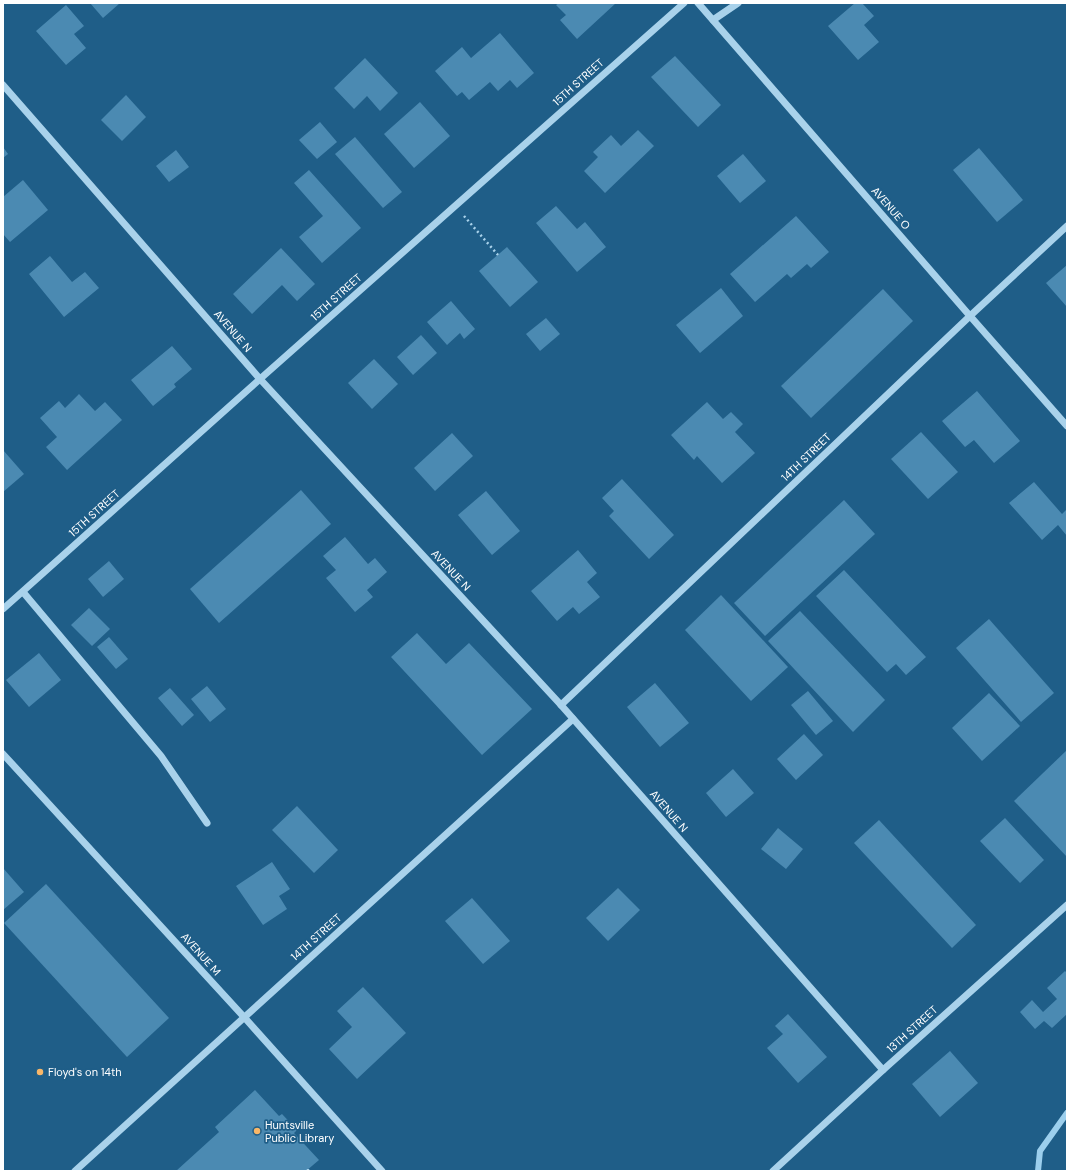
<svg xmlns="http://www.w3.org/2000/svg" width="1070" height="1174" font-family="'DM Sans',sans-serif">
	<rect width="100%" height="100%" fill="#1f5e88"/>
	<g fill="none" stroke-linecap="round" stroke-linejoin="round">
		<polyline stroke="#9ccfed" stroke-width="6" points="1038,1171 1040,1151 1067,1113"/>
	</g>
	<g fill="#4b8ab2">
		<polygon points="90,3 120,3 103,18"/>
		<polygon points="559,3 616,3 577,39 560,20 566,15 556,5"/>
		<polygon points="855,3 862,3 874,16 864,25 879,42 858,60 828,26"/>
		<polygon points="66,5 84,26 74,34 86,48 66,65 36,31"/>
		<polygon points="500,33 534,73 517,88 510,80 498,91 490,82 469,100 462,92 457,96 435,71 462,47 471,58"/>
		<polygon points="675,56 721,105 698,127 651,77"/>
		<polygon points="365,58 398,93 380,111 367,96 354,109 334,88"/>
		<polygon points="126,95 146,117 122,141 101,120"/>
		<polygon points="420,102 450,136 414,168 384,134"/>
		<polygon points="320,122 337,142 317,159 299,140"/>
		<polygon points="638,130 654,146 605,193 584,171 598,157 593,152 611,135 621,146"/>
		<polygon points="355,137 402,192 383,208 335,154"/>
		<polygon points="3,147 8,154 3,158"/>
		<polygon points="979,148 1023,200 997,222 953,170"/>
		<polygon points="176,150 189,167 169,182 156,166"/>
		<polygon points="743,154 766,181 740,203 717,176"/>
		<polygon points="309,170 361,228 322,263 299,237 323,216 294,183"/>
		<polygon points="23,180 48,210 10,242 3,234 3,197"/>
		<polygon points="556,206 577,229 585,222 606,247 577,272 536,223"/>
		<polygon points="796,216 829,252 811,268 807,264 791,278 787,274 755,302 730,274"/>
		<polygon points="507,247 538,282 510,307 479,271"/>
		<polygon points="281,248 315,284 297,301 282,285 252,314 233,294"/>
		<polygon points="50,256 72,282 85,272 99,288 64,317 29,274"/>
		<polygon points="1067,265 1067,307 1046,283"/>
		<polygon points="721,288 743,316 700,353 676,325"/>
		<polygon points="883,289 913,321 811,418 781,386"/>
		<polygon points="451,301 475,329 464,339 460,333 447,345 427,322"/>
		<polygon points="546,318 560,334 540,351 526,334"/>
		<polygon points="421,335 437,353 413,375 397,357"/>
		<polygon points="172,346 192,369 174,384 176,387 153,406 131,380"/>
		<polygon points="374,359 398,384 372,409 348,383"/>
		<polygon points="977,391 1020,441 994,463 974,440 965,447 942,421"/>
		<polygon points="79,394 95,411 105,402 122,420 67,470 46,447 57,437 40,418 59,401 65,408"/>
		<polygon points="707,402 723,419 731,412 743,424 735,432 755,453 722,483 697,456 694,460 671,435"/>
		<polygon points="921,432 958,472 928,499 891,459"/>
		<polygon points="452,433 473,456 435,491 414,468"/>
		<polygon points="3,450 24,474 3,492"/>
		<polygon points="622,479 674,535 649,559 609,516 614,511 602,498"/>
		<polygon points="1034,482 1062,514 1067,509 1067,536 1058,525 1042,540 1009,503"/>
		<polygon points="301,490 331,524 219,623 190,589"/>
		<polygon points="486,491 520,531 492,555 458,515"/>
		<polygon points="844,500 875,534 765,636 734,603"/>
		<polygon points="345,537 368,564 375,558 387,572 367,590 373,597 355,612 326,578 336,570 323,556"/>
		<polygon points="578,550 597,573 587,582 600,597 579,614 573,607 557,621 531,591"/>
		<polygon points="109,561 124,579 103,597 88,579"/>
		<polygon points="844,570 926,657 906,675 896,664 887,672 816,596"/>
		<polygon points="721,595 788,667 751,701 685,630"/>
		<polygon points="89,608 110,629 92,646 71,625"/>
		<polygon points="800,611 885,700 853,732 768,641"/>
		<polygon points="989,619 1054,693 1021,722 956,648"/>
		<polygon points="417,633 446,664 469,643 532,709 482,755 391,657"/>
		<polygon points="109,637 128,659 116,669 97,647"/>
		<polygon points="39,653 61,680 29,707 6,680"/>
		<polygon points="655,683 689,723 660,747 627,707"/>
		<polygon points="207,686 226,709 210,722 191,699"/>
		<polygon points="170,688 194,715 182,726 158,698"/>
		<polygon points="808,691 833,721 816,735 791,705"/>
		<polygon points="989,693 1020,726 982,761 952,728"/>
		<polygon points="804,734 823,755 796,780 777,759"/>
		<polygon points="1067,750 1067,857 1014,801"/>
		<polygon points="733,769 754,793 726,817 706,793"/>
		<polygon points="297,806 338,850 314,873 272,830"/>
		<polygon points="1005,818 1044,860 1020,883 980,841"/>
		<polygon points="879,820 976,925 952,948 854,843"/>
		<polygon points="778,828 803,849 786,869 761,849"/>
		<polygon points="272,862 290,889 279,896 287,909 263,925 236,886"/>
		<polygon points="3,868 24,892 3,910"/>
		<polygon points="46,884 169,1018 127,1057 4,923"/>
		<polygon points="618,888 640,910 608,941 586,918"/>
		<polygon points="472,898 510,941 483,964 445,921"/>
		<polygon points="1065,971 1067,973 1067,1014 1052,1028 1044,1021 1035,1029 1020,1012 1032,1000 1043,1012 1057,999 1047,988"/>
		<polygon points="363,987 406,1033 357,1079 329,1049 352,1027 337,1011"/>
		<polygon points="788,1014 827,1057 798,1083 767,1048 783,1034 775,1026"/>
		<polygon points="950,1051 978,1083 940,1117 912,1084"/>
		<polygon points="255,1090 279,1116 282,1114 297,1130 294,1133 319,1160 306,1171 176,1171 219,1132 215,1127"/>
	</g>
	<g fill="none" stroke-linecap="round" stroke-linejoin="round">
		<g stroke="#a9d2eb" stroke-width="2.5" stroke-dasharray="2 3" stroke-linecap="butt">
			<polyline points="464,216 498,255"/>
			<polyline points="308,1171 308,1169"/>
		</g>
		<g stroke="#a9d2eb" stroke-width="7">
			<polyline points="698,3 970,316 1067,426"/>
			<polyline points="713,20 738,3"/>
			<polyline points="3,85 260,379 561,705 883,1070"/>
			<polyline points="23,592 161,756 207,823"/>
			<polyline points="3,609 260,379 684,3"/>
			<polyline points="561,705 970,316 1067,226"/>
			<polyline points="3,754 244,1017 382,1171"/>
			<polyline points="75,1171 573,719"/>
			<polyline points="773,1171 883,1070 1067,905"/>
		</g>
	</g>
	<g fill="#f9b768" stroke="#1f5e88" stroke-width="1.5">
		<circle cx="40" cy="1072" r="4"/>
		<circle cx="257" cy="1131" r="4"/>
	</g>
	<g text-anchor="middle" stroke-width="3.5" stroke-linejoin="round" paint-order="stroke">
		<g font-size="11" fill="#fff" stroke="#1f5e88">
			<text transform="translate(578 82) rotate(-42)" y="4">15TH STREET</text>
			<text transform="translate(891 208) rotate(49)" y="4">AVENUE O</text>
			<text transform="translate(336 297) rotate(-42)" y="4">15TH STREET</text>
			<text transform="translate(233 331) rotate(49)" y="4">AVENUE N</text>
			<text transform="translate(806 457) rotate(-44)" y="4">14TH STREET</text>
			<text transform="translate(94 513) rotate(-42)" y="4">15TH STREET</text>
			<text transform="translate(451 570) rotate(47)" y="4">AVENUE N</text>
			<text transform="translate(669 811) rotate(49)" y="4">AVENUE N</text>
			<text transform="translate(316 937) rotate(-42)" y="4">14TH STREET</text>
			<text transform="translate(201 954) rotate(48)" y="4">AVENUE M</text>
			<text transform="translate(912 1029) rotate(-42)" y="4">13TH STREET</text>
		</g>
		<g font-size="11" fill="#fff" stroke="#1f5e88" text-anchor="start">
			<text x="48" y="1076">Floyd's on 14th</text>
			<text x="265" y="1129">Huntsville<tspan x="265" dy="13">Public Library</tspan></text>
		</g>
	</g>
	<rect width="1070" height="1174" fill="none" stroke="#ffffff" stroke-width="8"/>
</svg>
